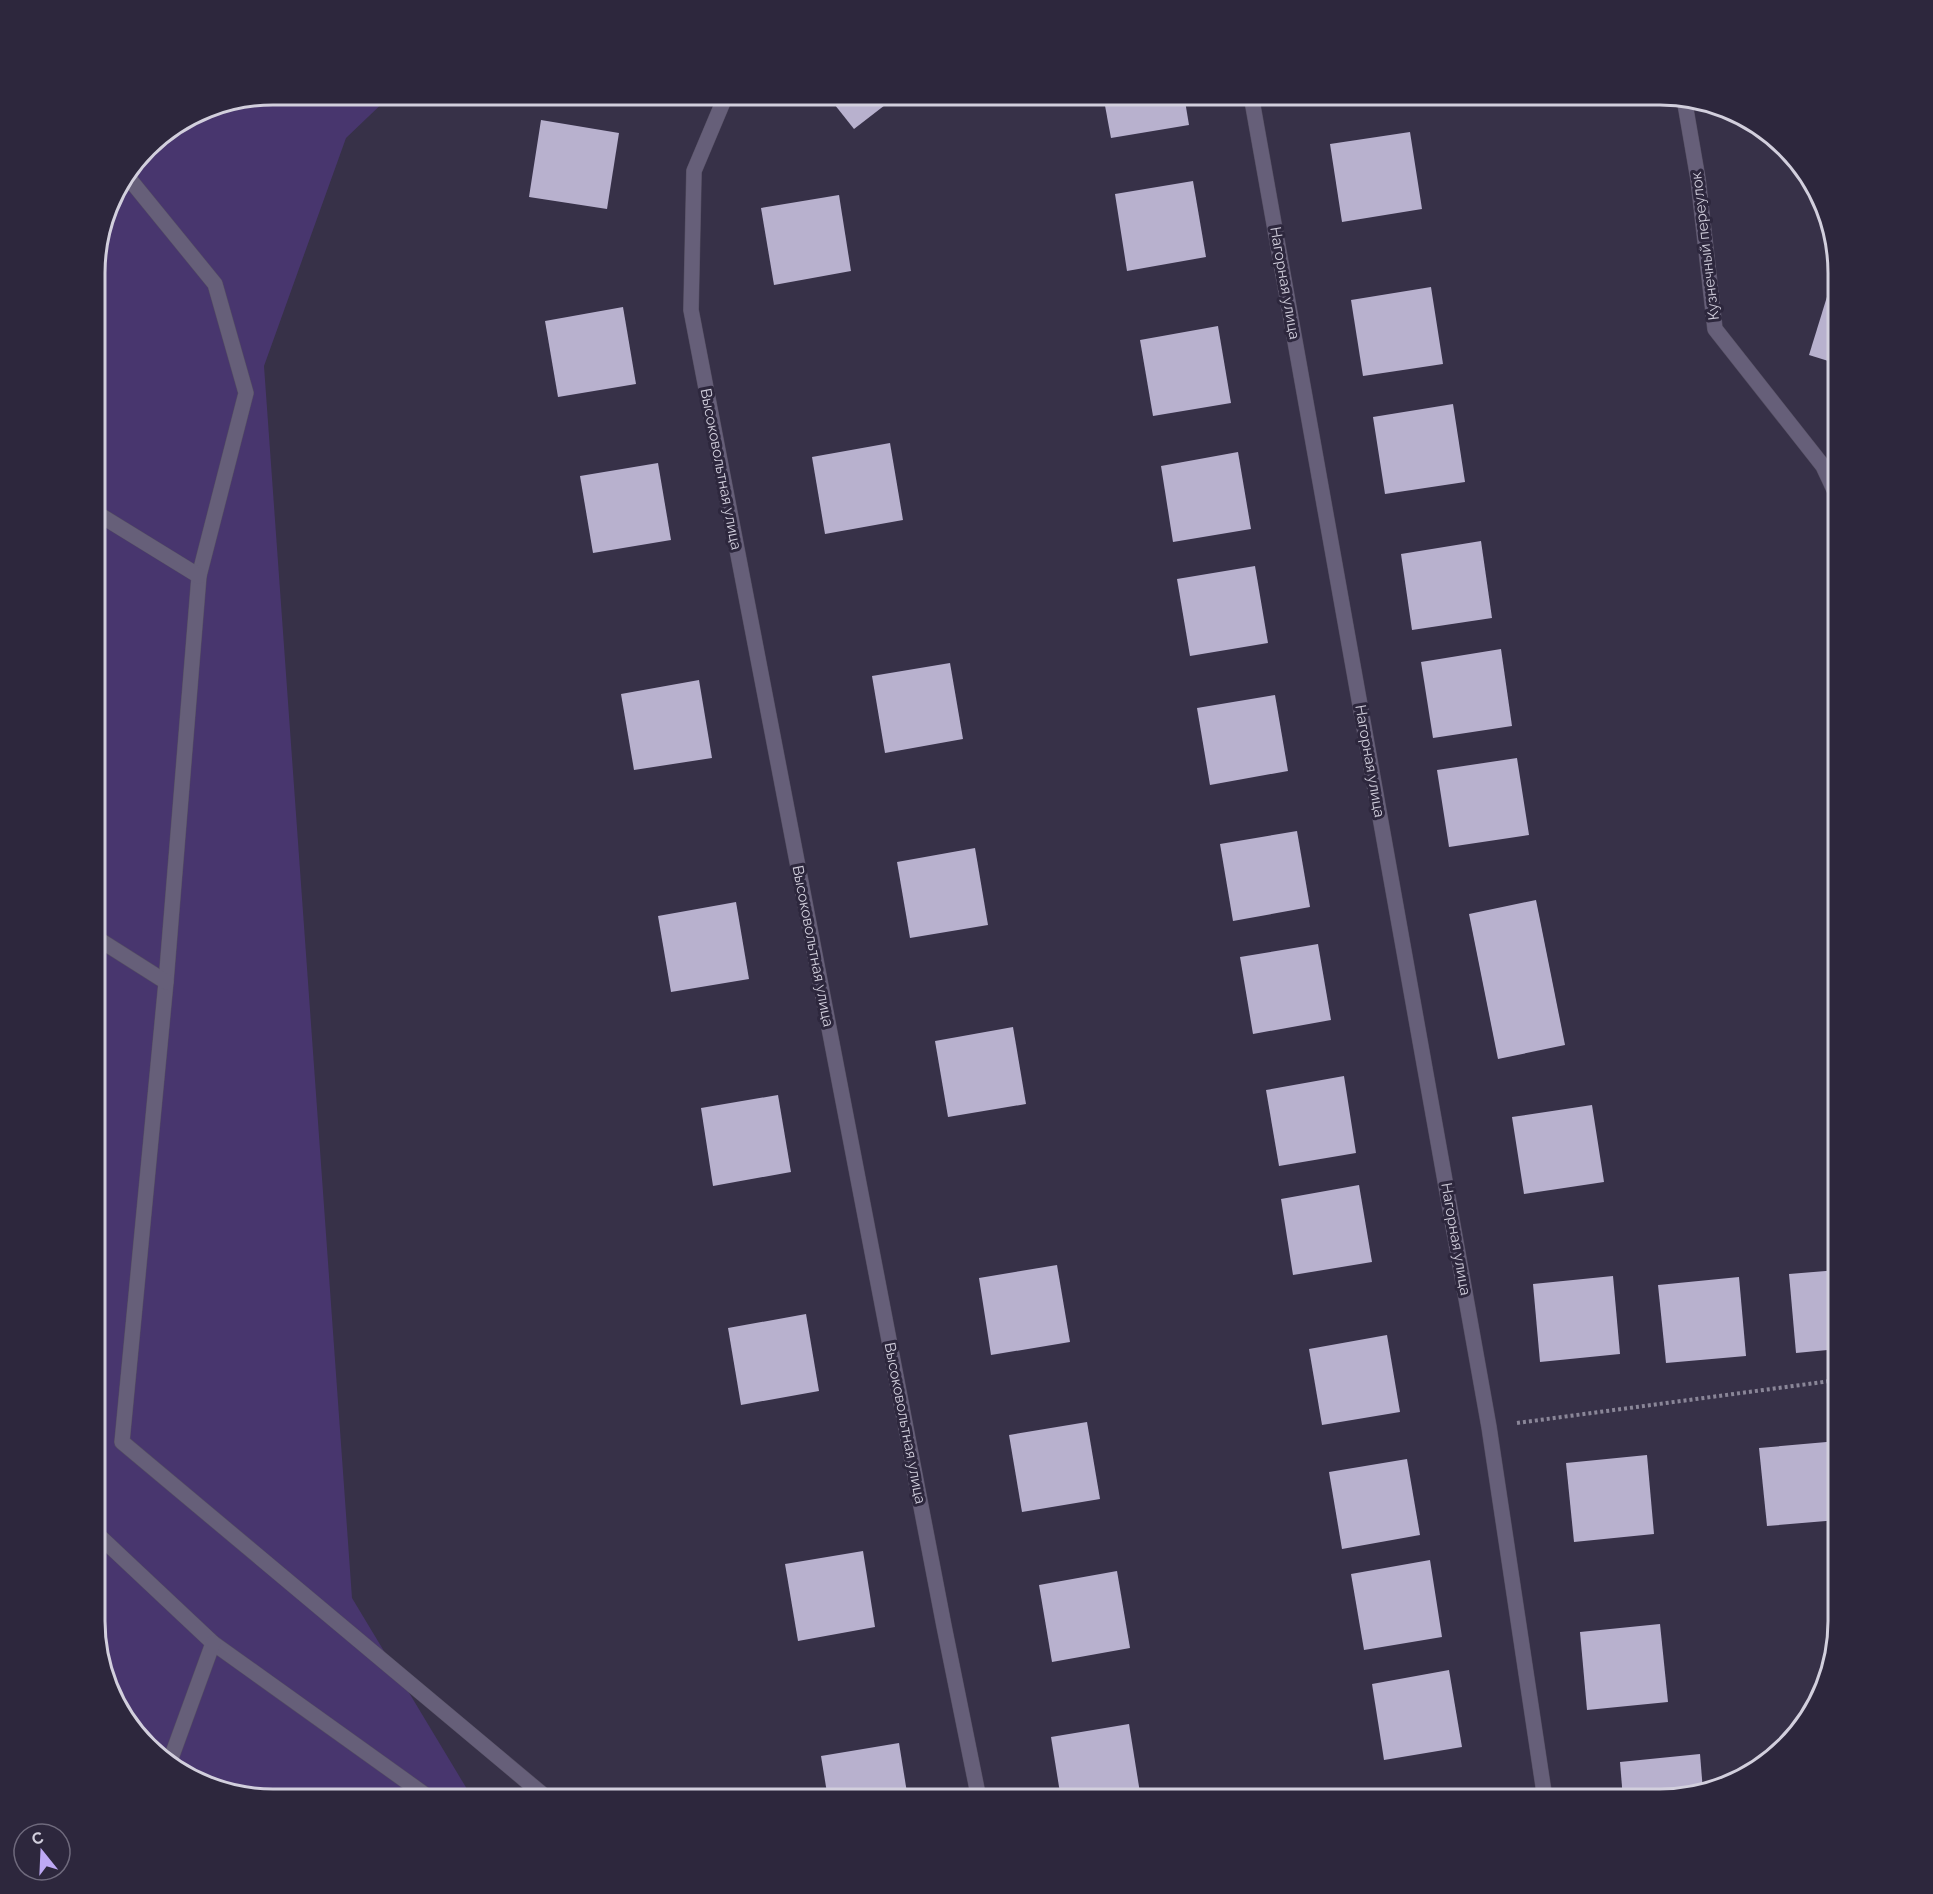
<svg xmlns="http://www.w3.org/2000/svg" width="1933" height="1894" font-family="Raleway,sans-serif">
	<rect width="100%" height="100%" fill="#373148"/>
	<polygon fill="#48366e" points="273,95 391,95 346,138 264,366 352,1598 473,1799 273,1799 205,1786 139,1739 108,1689 95,1621 95,261 113,194 155,139 205,108"/>
	<g fill="#b8b1ce">
		<polygon points="827,95 898,95 854,129"/>
		<polygon points="1103,95 1184,95 1189,125 1111,138"/>
		<polygon points="1737,112 1738,113 1750,122 1740,125"/>
		<polygon points="541,120 619,133 607,209 529,197"/>
		<polygon points="1410,132 1422,209 1342,222 1330,144"/>
		<polygon points="1193,181 1206,257 1127,271 1115,194"/>
		<polygon points="839,195 851,271 774,285 761,208"/>
		<polygon points="1431,287 1443,364 1363,376 1351,300"/>
		<polygon points="1830,287 1838,289 1838,364 1809,355"/>
		<polygon points="623,307 636,384 558,397 545,321"/>
		<polygon points="1218,326 1231,403 1153,416 1140,340"/>
		<polygon points="1453,404 1465,482 1385,494 1373,417"/>
		<polygon points="890,443 903,520 825,534 812,457"/>
		<polygon points="1238,452 1251,529 1173,542 1161,466"/>
		<polygon points="658,463 671,540 593,553 580,476"/>
		<polygon points="1481,541 1492,618 1412,630 1401,554"/>
		<polygon points="1255,566 1268,643 1190,656 1177,579"/>
		<polygon points="1501,649 1512,726 1433,738 1421,662"/>
		<polygon points="950,663 963,739 885,753 872,676"/>
		<polygon points="699,680 712,758 634,770 621,694"/>
		<polygon points="1275,695 1288,771 1210,785 1197,708"/>
		<polygon points="1517,758 1529,835 1449,847 1437,770"/>
		<polygon points="1297,831 1310,907 1233,921 1220,844"/>
		<polygon points="975,848 988,925 910,938 897,862"/>
		<polygon points="1536,900 1565,1045 1498,1059 1469,914"/>
		<polygon points="736,902 749,979 671,992 658,916"/>
		<polygon points="1318,944 1331,1020 1253,1034 1240,957"/>
		<polygon points="1013,1027 1026,1104 948,1117 935,1041"/>
		<polygon points="1344,1076 1356,1153 1279,1166 1266,1090"/>
		<polygon points="778,1095 791,1172 713,1186 701,1108"/>
		<polygon points="1592,1105 1604,1182 1524,1194 1512,1117"/>
		<polygon points="1359,1185 1372,1262 1293,1275 1281,1199"/>
		<polygon points="1057,1265 1070,1342 991,1355 979,1278"/>
		<polygon points="1838,1270 1838,1349 1796,1353 1789,1274"/>
		<polygon points="1613,1276 1620,1354 1540,1362 1533,1284"/>
		<polygon points="1739,1277 1746,1356 1666,1363 1658,1285"/>
		<polygon points="806,1314 819,1391 741,1405 728,1328"/>
		<polygon points="1387,1335 1400,1412 1322,1425 1309,1349"/>
		<polygon points="1087,1422 1100,1499 1022,1512 1009,1435"/>
		<polygon points="1838,1441 1838,1520 1767,1526 1759,1448"/>
		<polygon points="1647,1455 1654,1534 1574,1542 1566,1463"/>
		<polygon points="1407,1459 1420,1535 1342,1549 1329,1472"/>
		<polygon points="863,1551 875,1627 798,1641 785,1564"/>
		<polygon points="1430,1560 1442,1637 1364,1650 1351,1574"/>
		<polygon points="1117,1571 1130,1648 1052,1662 1039,1585"/>
		<polygon points="1660,1624 1668,1702 1587,1710 1580,1632"/>
		<polygon points="1449,1670 1462,1747 1384,1760 1372,1684"/>
		<polygon points="1129,1724 1141,1799 1061,1799 1051,1737"/>
		<polygon points="899,1743 908,1799 828,1799 821,1756"/>
		<polygon points="1700,1754 1703,1791 1660,1799 1623,1799 1620,1762"/>
	</g>
	<g fill="none" stroke-linecap="round" stroke-linejoin="round">
		<defs>
			<g id="minor">
				<polyline points="726,95 694,171 691,310 944,1626 979,1799"/>
				<polyline points="1251,95 1489,1427 1545,1799"/>
				<polyline points="1684,98 1698,179 1715,329 1823,466 1838,498"/>
				<polyline points="127,176 215,284 246,393 199,576 166,982 122,1442 548,1799"/>
				<polyline points="95,512 199,576"/>
				<polyline points="95,937 166,982"/>
				<polyline points="95,1532 213,1643 431,1799"/>
				<polyline points="170,1761 213,1643"/>
			</g>
		</defs>
		<use href="#minor" stroke="#554f62" stroke-width="16"/>
		<polyline stroke="#8a8698" stroke-width="4" stroke-dasharray="3 3" stroke-linecap="butt" points="1517,1423 1838,1380"/>
		<use href="#minor" stroke="#665f79" stroke-width="15"/>
	</g>
	<g text-anchor="middle" stroke-width="6" stroke-linejoin="round" paint-order="stroke">
		<g font-size="15" fill="#d2cfdd" stroke="#2d273d">
			<text transform="translate(1705 246) rotate(-97)" y="5">Кузнечный переулок</text>
			<text transform="translate(1285 283) rotate(80)" y="5">Нагорная улица</text>
			<text transform="translate(721 469) rotate(79)" y="5">Высоковольтная улица</text>
			<text transform="translate(1370 761) rotate(80)" y="5">Нагорная улица</text>
			<text transform="translate(813 946) rotate(79)" y="5">Высоковольтная улица</text>
			<text transform="translate(1456 1239) rotate(80)" y="5">Нагорная улица</text>
			<text transform="translate(905 1423) rotate(79)" y="5">Высоковольтная улица</text>
		</g>
	</g>
	<path d="M0 0H1933V1894H0ZM273 105H1660A168 168 0 0 1 1828 273V1621A168 168 0 0 1 1660 1789H273A168 168 0 0 1 105 1621V273A168 168 0 0 1 273 105Z" fill="#2d273d" fill-rule="evenodd"/>
	<path fill="none" stroke="#d2cfdd" stroke-width="3" d="M273 105H1660A168 168 0 0 1 1828 273V1621A168 168 0 0 1 1660 1789H273A168 168 0 0 1 105 1621V273A168 168 0 0 1 273 105Z"/>
	<g transform="translate(42 1852) rotate(342)"><circle r="28" fill="#2d273d" stroke="#6f6a7d" stroke-width="1.5"/>
	<path d="M0-4.5L10 22L0 15L-10 22Z" fill="#bea9f5"/>
	<text y="-9" font-size="16" font-weight="bold" text-anchor="middle" fill="#d2cfdd">С</text>
	</g>
</svg>
